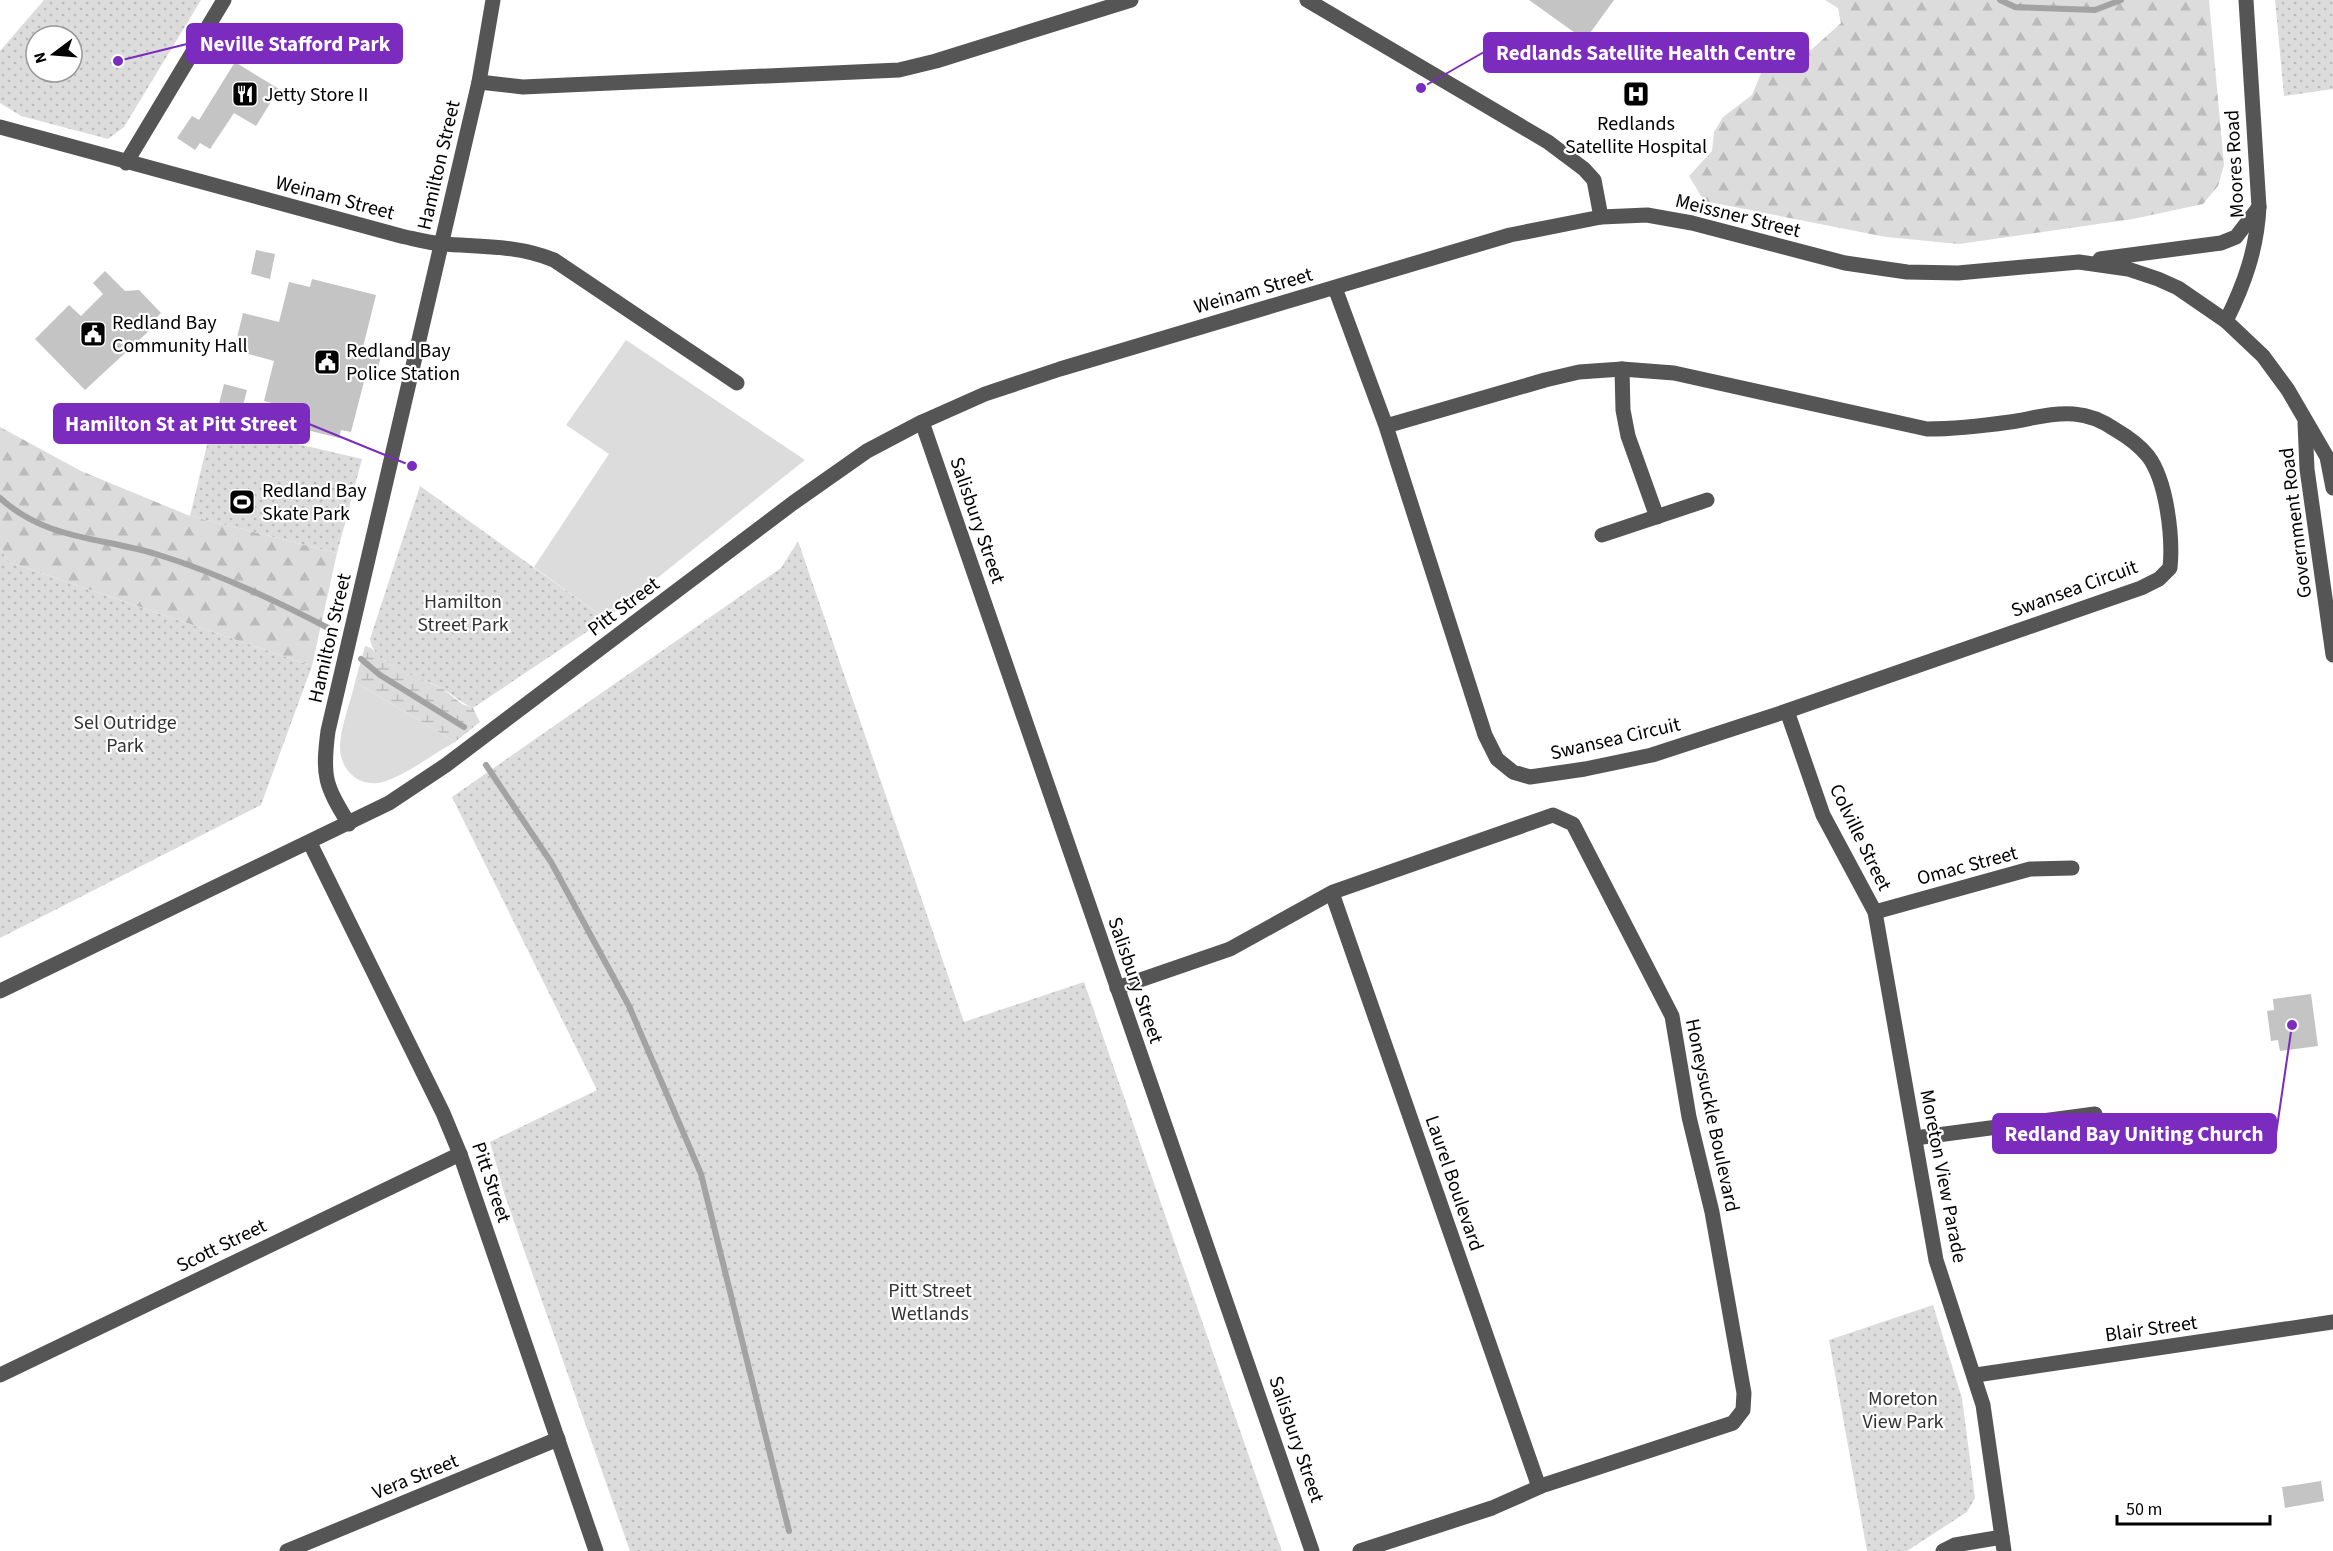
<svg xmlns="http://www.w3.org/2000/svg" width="2333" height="1551" font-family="'Source Sans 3',sans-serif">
	<defs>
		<pattern id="forest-firs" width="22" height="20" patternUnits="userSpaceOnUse" patternTransform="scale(1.5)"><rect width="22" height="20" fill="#dcdcdc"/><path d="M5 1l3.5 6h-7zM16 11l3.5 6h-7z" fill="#bbb"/></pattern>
		<pattern id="wetland-marsh" width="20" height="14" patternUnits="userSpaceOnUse" patternTransform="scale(1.5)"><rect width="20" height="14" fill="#dcdcdc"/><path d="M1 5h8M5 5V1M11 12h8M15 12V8" fill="none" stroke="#bbb"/></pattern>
		<pattern id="park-dots" width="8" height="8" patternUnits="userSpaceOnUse" patternTransform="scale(1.5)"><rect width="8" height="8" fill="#dcdcdc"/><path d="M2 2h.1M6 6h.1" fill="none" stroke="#bbb" stroke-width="1.8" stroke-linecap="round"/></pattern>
	</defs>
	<rect width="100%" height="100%" fill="#fff"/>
	<g fill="#dcdcdc">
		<polygon points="626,340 805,460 606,619 534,567 609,454 566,425"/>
		<path d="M 355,682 L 455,742 C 433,754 409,773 386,781 C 361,790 339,771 340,745 C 341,725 351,701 355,682 Z"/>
	</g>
	<g fill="url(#forest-firs)">
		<polygon points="1825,0 2209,0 2224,165 2218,186 2203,204 2133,219 1959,244 1886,237 1704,201 1689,176 1712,151 1714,132 1723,117 1752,95 1768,56 1780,47 1801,44 1811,50 1841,23 1838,8"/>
		<polygon points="0,427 81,471 190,516 337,553 312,666 9,562 0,548"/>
	</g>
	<polygon fill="url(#wetland-marsh)" points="365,646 371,648 387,663 443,689 462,704 473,708 480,722 455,742 355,682"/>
	<g fill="url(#park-dots)" fill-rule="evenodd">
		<path d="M 44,0 L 201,0 L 124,127 L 108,139 L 21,116 L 0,103 L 0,51 ZM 36,36 L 72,36 L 72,72 L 36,72 Z"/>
		<polygon points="2275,0 2333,0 2333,89 2284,96"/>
		<polygon points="212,424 362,459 337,553 190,516"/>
		<path d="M 420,486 L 606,619 L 473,708 C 461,703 453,694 441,688 C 420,676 374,667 370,639 Z"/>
		<polygon points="798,541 964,1022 1084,982 1282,1551 630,1551 505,1196 490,1142 597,1090 452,797 781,568"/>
		<polygon points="0,548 9,562 312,666 261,805 0,938"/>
		<polygon points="1933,1305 1962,1398 1975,1498 1967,1512 1907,1551 1867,1551 1829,1340"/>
	</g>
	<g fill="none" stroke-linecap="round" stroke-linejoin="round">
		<g stroke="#a3a3a3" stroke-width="6">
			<polyline points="2000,0 2015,7 2095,10 2121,0"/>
			<path d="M 0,498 C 46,540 100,537 156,554 C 218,573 275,600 332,630"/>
			<polyline points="361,659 380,675 464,727"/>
			<polyline points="486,765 551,862 629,1006 701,1174 789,1531"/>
		</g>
	</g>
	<g fill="#c4c4c4">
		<polygon points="1529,0 1614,0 1585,40"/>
		<polygon points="235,62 279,89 256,126 234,113 210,149 200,143 195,150 177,138 192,116 199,120"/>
		<polygon points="256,250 275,254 270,279 251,274"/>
		<polygon points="105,271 125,291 139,290 161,313 148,326 151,329 85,390 35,339 69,305 81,316 103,294 93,283"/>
		<polygon points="312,279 376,295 363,347 382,352 377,372 367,370 351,432 341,430 339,438 275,422 279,405 264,401 274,361 234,350 243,313 279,322 289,282 310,287"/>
		<polygon points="224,384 247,390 238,426 215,420"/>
		<polygon points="2311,994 2318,1046 2280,1051 2278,1040 2271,1041 2267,1011 2274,1010 2273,999"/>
		<polygon points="2321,1481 2324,1501 2285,1508 2282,1487"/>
	</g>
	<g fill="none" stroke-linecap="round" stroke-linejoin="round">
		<g stroke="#555" stroke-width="15">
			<polyline points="1307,0 1548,142 1584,169 1594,180 1601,217"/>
			<polyline points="479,82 523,87 899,70 936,61 1131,0"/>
			<path d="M 0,127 L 401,236 C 415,239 429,243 443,244 C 482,247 517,245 554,260 L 737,383"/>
			<polyline points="126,163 224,0"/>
			<polyline points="2100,259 2221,243 2236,237 2259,207"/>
			<path d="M 1335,288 L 1386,426 L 1485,735 L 1497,759 L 1513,772 L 1530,777 L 1585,769 L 1652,755 L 1787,711 L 2141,588 L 2159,579 L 2170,568 C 2173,538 2167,481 2148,456 C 2139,445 2128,437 2116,430 C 2103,421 2089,415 2074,414 C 2052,412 2031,419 2010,422 C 1982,426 1955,429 1927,429 L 1674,373 L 1622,369 L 1579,372 L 1545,380 L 1386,426"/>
			<path d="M 2226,321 C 2245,283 2257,248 2259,207 L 2246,0"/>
			<polyline points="1622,369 1623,410 1628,436 1657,517"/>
			<polyline points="922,422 1312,1551"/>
			<polyline points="2305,423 2307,469 2333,655"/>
			<polyline points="1602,535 1707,500"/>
			<polyline points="1787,711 1823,815 1875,912 1936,1260 1983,1405 2004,1551"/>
			<path d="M 349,824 C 325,785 322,777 328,731 L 479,82 L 493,0"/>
			<polyline points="310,843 443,1113 460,1154 596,1551"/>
			<polyline points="1332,893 1539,1487"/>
			<polyline points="1875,912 2030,869 2072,868"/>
			<polyline points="1117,988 1230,949 1333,892 1553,815 1573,824 1672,1016 1689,1117 1712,1212 1744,1393 1743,1410 1733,1423 1544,1485 1492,1508 1360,1551"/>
			<polyline points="0,991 389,803 446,765 793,503 867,451 922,422 985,394 1060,369 1510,235 1601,217 1647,215 1692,223 1845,263 1907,272 1958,273 2079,262 2128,269 2158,279 2178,288 2226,321 2263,356 2288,390 2327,457 2333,488"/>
			<polyline points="1915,1138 2095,1114"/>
			<polyline points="0,1375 460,1154"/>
			<polyline points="1976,1375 2333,1322"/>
			<polyline points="287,1551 558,1439"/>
			<polyline points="1943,1551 1955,1545 2002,1537"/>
		</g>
	</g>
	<defs>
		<symbol id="restaurant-square" viewBox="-11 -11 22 22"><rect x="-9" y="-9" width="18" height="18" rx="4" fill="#000" stroke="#fff"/><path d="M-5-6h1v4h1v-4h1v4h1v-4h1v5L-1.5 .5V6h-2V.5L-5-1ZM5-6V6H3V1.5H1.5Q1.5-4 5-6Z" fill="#fff"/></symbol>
		<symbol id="hospital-square" viewBox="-11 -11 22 22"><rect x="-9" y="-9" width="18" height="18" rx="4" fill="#000" stroke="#fff"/><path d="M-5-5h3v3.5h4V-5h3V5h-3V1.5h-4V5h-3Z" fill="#fff"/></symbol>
		<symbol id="civic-square" viewBox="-11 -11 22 22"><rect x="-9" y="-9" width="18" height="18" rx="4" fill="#000" stroke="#fff"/><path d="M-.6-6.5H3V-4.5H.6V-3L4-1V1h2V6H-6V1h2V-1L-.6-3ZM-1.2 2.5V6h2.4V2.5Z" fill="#fff"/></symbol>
		<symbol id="stadium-square" viewBox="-11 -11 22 22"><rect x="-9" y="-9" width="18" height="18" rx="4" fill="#000" stroke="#fff"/><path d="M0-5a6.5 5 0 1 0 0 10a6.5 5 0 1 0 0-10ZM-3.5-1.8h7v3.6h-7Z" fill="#fff"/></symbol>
	</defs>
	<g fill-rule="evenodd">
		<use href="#restaurant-square" x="230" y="79" width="30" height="30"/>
		<use href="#hospital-square" x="1621" y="79" width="30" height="30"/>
		<use href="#civic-square" x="78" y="319" width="30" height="30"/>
		<use href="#civic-square" x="312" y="347" width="30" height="30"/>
		<use href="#stadium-square" x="227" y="487" width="30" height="30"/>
	</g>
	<g text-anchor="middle" stroke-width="4.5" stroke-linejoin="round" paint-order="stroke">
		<g font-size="20" fill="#000" stroke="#fff" text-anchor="start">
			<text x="264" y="101">Jetty Store II</text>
			<text x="1636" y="130" text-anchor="middle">Redlands<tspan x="1636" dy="23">Satellite Hospital</tspan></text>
			<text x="112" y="329">Redland Bay<tspan x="112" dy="23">Community Hall</tspan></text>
			<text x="346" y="357">Redland Bay<tspan x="346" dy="23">Police Station</tspan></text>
			<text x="262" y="497">Redland Bay<tspan x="262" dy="23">Skate Park</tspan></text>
		</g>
		<g font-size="20" fill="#000" stroke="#fff">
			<text transform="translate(2234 164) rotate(-93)" y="7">Moores Road</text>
			<text transform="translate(438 165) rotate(-77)" y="7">Hamilton Street</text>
			<text transform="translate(335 197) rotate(15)" y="7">Weinam Street</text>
			<text transform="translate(1738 215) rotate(14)" y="7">Meissner Street</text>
			<text transform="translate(1253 290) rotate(-16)" y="7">Weinam Street</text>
			<text transform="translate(978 520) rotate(71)" y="7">Salisbury Street</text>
			<text transform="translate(2295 523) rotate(-97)" y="7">Government Road</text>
			<text transform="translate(2074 588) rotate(-20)" y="7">Swansea Circuit</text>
			<text transform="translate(623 606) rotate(-37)" y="7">Pitt Street</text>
			<text transform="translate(329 638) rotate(-77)" y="7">Hamilton Street</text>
			<text transform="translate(1615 738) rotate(-13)" y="7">Swansea Circuit</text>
			<text transform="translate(1861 837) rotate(64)" y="7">Colville Street</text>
			<text transform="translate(1967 865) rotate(-15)" y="7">Omac Street</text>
			<text transform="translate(1136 980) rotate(71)" y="7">Salisbury Street</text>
			<text transform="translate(1713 1115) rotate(78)" y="7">Honeysuckle Boulevard</text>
			<text transform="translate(1944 1176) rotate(79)" y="7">Moreton View Parade</text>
			<text transform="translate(492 1182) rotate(71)" y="7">Pitt Street</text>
			<text transform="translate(1455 1183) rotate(71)" y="7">Laurel Boulevard</text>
			<text transform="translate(221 1245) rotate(-26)" y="7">Scott Street</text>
			<text transform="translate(2151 1328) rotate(-8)" y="7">Blair Street</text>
			<text transform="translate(1297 1439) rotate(71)" y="7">Salisbury Street</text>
			<text transform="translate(415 1476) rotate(-22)" y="7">Vera Street</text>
		</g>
		<g font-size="20" fill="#333" stroke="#fff">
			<text x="463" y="608">Hamilton<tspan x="463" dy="23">Street Park</tspan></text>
			<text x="125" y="729">Sel Outridge<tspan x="125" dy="23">Park</tspan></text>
			<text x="930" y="1297">Pitt Street<tspan x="930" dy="23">Wetlands</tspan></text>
			<text x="1903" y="1405">Moreton<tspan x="1903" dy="23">View Park</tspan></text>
		</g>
	</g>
	<path fill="none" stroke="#7b2cbf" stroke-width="2" d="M118 61L187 44M1421 88L1484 52M412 466L309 424M2292 1025L2276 1134"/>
	<g fill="#7b2cbf" stroke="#fff" stroke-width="2">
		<circle cx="118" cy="61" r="6"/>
		<circle cx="1421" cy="88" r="6"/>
		<circle cx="412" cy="466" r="6"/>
		<circle cx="2292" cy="1025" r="6"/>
	</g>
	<g fill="#7b2cbf" stroke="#7b2cbf" stroke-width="2">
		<rect x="187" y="24" width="215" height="39" rx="6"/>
		<rect x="1484" y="33" width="324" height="39" rx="6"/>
		<rect x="54" y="404" width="255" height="39" rx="6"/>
		<rect x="1993" y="1114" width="283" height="39" rx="6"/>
	</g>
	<g font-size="21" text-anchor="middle" font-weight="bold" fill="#fff">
		<text x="295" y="51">Neville Stafford Park</text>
		<text x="1646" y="60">Redlands Satellite Health Centre</text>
		<text x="181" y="431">Hamilton St at Pitt Street</text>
		<text x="2134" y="1141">Redland Bay Uniting Church</text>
	</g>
	<g transform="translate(54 54) rotate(254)"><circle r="28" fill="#ffffff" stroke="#999999" stroke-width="1.5"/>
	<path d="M0-4.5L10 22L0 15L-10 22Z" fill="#000000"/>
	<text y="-9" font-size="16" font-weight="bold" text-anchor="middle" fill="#000000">N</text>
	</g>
	<path d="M2117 1515v9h153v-9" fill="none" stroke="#000000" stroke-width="3"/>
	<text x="2126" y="1515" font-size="18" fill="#000000" stroke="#ffffff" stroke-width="4.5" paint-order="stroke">50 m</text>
</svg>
